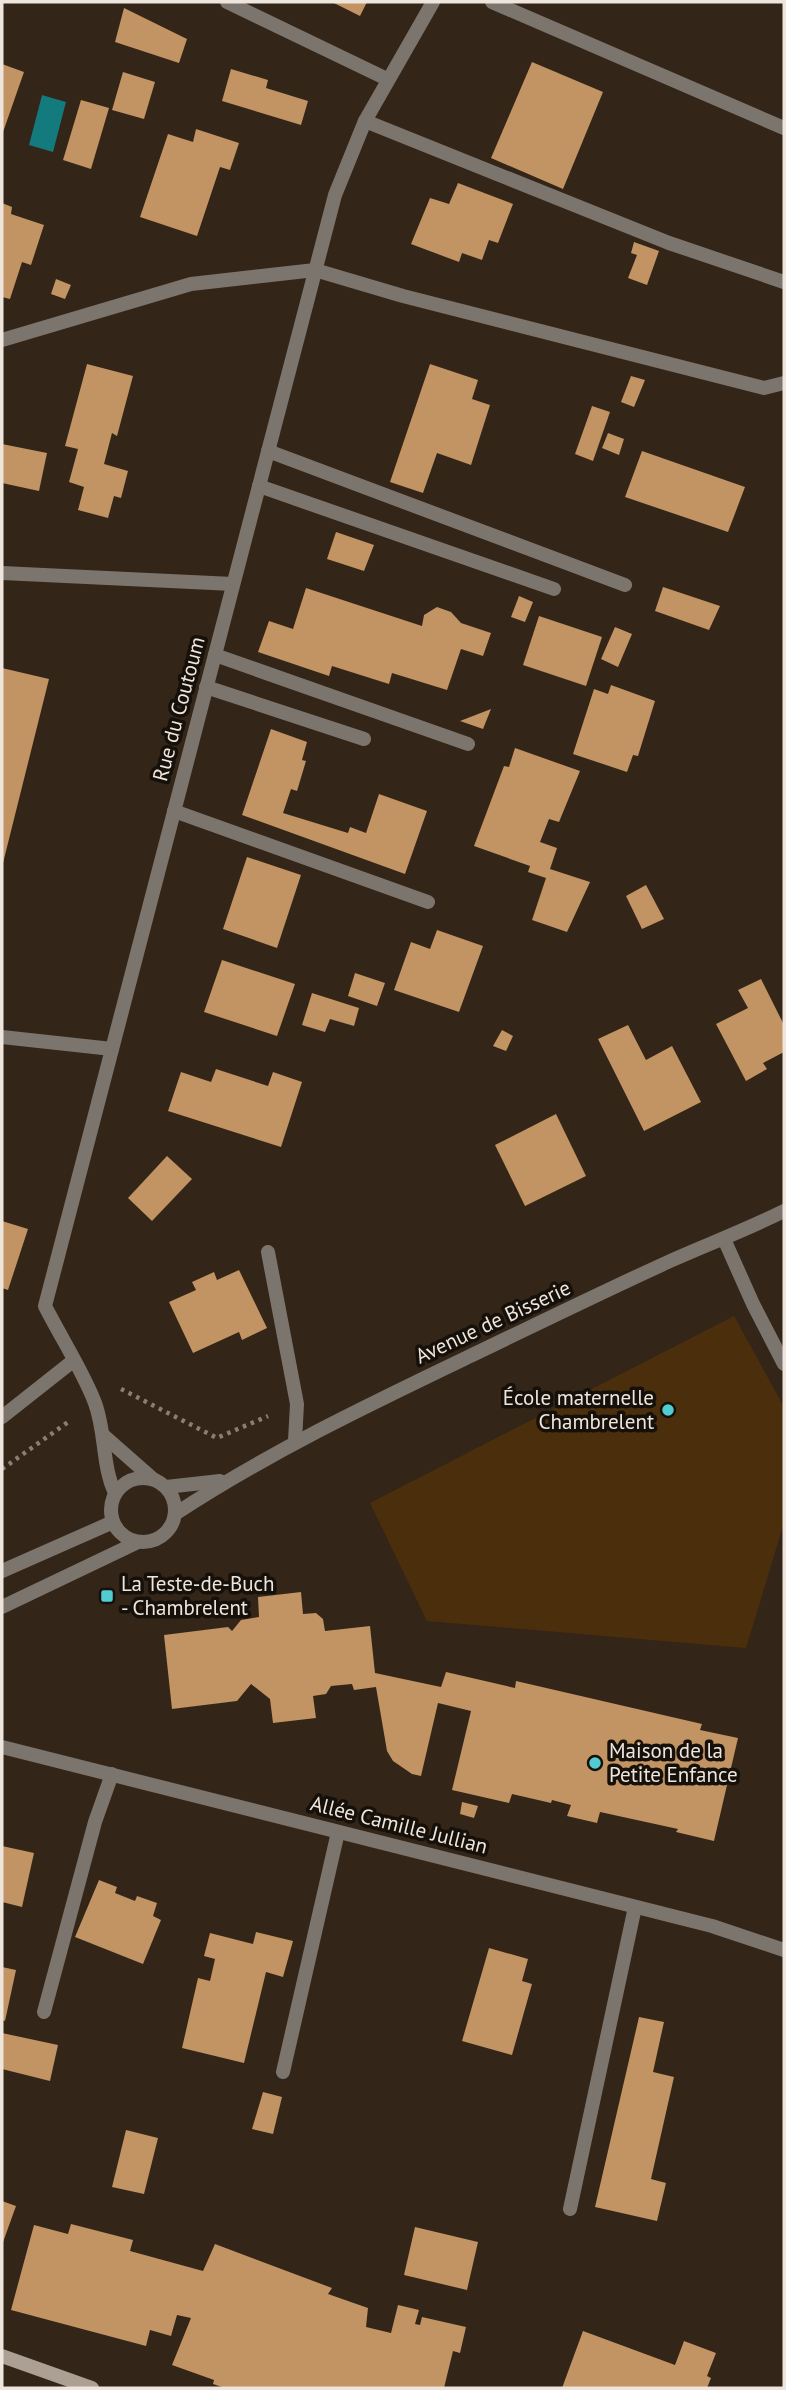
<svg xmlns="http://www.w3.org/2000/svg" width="786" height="2390" font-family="'PT Sans',sans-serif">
	<rect width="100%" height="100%" fill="#332517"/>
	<polygon fill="#4b2f0d" points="734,1316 784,1407 784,1523 746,1648 427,1621 370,1503"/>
	<polygon fill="#137a7d" points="42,95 66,102 53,152 29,145"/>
	<g fill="#c29363">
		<polygon points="332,2 367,2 360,16"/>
		<polygon points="124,8 187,39 179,63 115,42"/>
		<polygon points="532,62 603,92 563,189 491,158"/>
		<polygon points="2,64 24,72 2,135"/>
		<polygon points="231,69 268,80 266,88 308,101 301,125 222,101"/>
		<polygon points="123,72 155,82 144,119 112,110"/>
		<polygon points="81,100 109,108 91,169 63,160"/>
		<polygon points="196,129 239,143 230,170 220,167 197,236 140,217 168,134 193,142"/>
		<polygon points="458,183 513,204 498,243 489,240 482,260 462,253 459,262 411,244 430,198 449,204"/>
		<polygon points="2,203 12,207 11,214 44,225 31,265 22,262 10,299 2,297"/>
		<polygon points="634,242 659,251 647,285 628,278 637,255 631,253"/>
		<polygon points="56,279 71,285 65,299 51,294"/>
		<polygon points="87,364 133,376 117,436 112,433 104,464 128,471 121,498 114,496 108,518 78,510 84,487 69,482 78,449 65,446"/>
		<polygon points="430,364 478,380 472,399 490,405 471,465 437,453 423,493 390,482"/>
		<polygon points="631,376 645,380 634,407 621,402"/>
		<polygon points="592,406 610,412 593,461 575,454"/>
		<polygon points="608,433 624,439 619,455 602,448"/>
		<polygon points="2,444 47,453 39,491 2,483"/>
		<polygon points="642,451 745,487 728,532 625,497"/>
		<polygon points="336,532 374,545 364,571 327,559"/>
		<polygon points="663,587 720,606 709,630 655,611"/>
		<polygon points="306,588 422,626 424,615 437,607 451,612 461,623 491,633 483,656 461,649 447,690 392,673 389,684 332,666 329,676 258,652 269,621 293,629"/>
		<polygon points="519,596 533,602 525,622 511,617"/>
		<polygon points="539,616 602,637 586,686 523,665"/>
		<polygon points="615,627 632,634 618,667 601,659"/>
		<polygon points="2,668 49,679 3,863 2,863"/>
		<polygon points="611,685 655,701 638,756 633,755 627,772 573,754 594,689 608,694"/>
		<polygon points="491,709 483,729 460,721"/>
		<polygon points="271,729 307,742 302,760 306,761 297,791 291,789 283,813 348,833 350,827 366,833 379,794 427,811 405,874 242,815"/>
		<polygon points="515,748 580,771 559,822 549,819 540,842 557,848 550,869 590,882 567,932 532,920 546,878 528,872 530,866 474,846 504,766 509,767"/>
		<polygon points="247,857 301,875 277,948 223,929"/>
		<polygon points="646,885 664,919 642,929 626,896"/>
		<polygon points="437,930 483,946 459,1012 394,990 411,942 430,949"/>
		<polygon points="222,960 295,984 277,1036 204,1012"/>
		<polygon points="355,973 385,983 377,1006 348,996"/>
		<polygon points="761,979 784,1025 784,1052 763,1063 767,1069 746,1081 716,1024 748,1008 738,990"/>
		<polygon points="312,993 359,1008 354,1026 330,1019 325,1032 302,1025"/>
		<polygon points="628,1025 646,1060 672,1046 701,1102 644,1131 598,1039"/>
		<polygon points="502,1030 513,1036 506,1051 493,1046"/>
		<polygon points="216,1069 268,1086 273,1072 302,1082 281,1147 168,1111 181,1072 211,1082"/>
		<polygon points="556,1114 586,1176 525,1206 495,1145"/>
		<polygon points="167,1156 192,1179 152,1221 128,1198"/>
		<polygon points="2,1221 28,1229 8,1290 2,1288"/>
		<polygon points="239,1270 267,1328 242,1340 239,1332 193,1353 169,1302 196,1290 192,1282 214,1272 217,1280"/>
		<polygon points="301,1592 303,1614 316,1613 323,1619 325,1631 370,1626 375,1673 441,1687 446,1672 515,1688 516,1681 702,1724 700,1730 738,1738 714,1841 676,1832 678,1829 600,1812 597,1823 567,1816 571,1805 552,1800 551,1803 512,1794 509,1803 452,1790 471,1711 438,1703 421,1776 412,1774 393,1761 387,1751 376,1687 354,1690 352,1684 331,1686 326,1694 313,1696 316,1718 273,1723 270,1699 251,1684 237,1701 172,1709 164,1635 228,1627 232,1631 241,1620 259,1617 258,1597"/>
		<polygon points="462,1802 478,1806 474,1818 460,1814"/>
		<polygon points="2,1846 34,1853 22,1907 2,1902"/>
		<polygon points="99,1880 117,1887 115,1893 135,1901 137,1896 157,1903 153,1916 161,1920 143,1964 75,1937"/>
		<polygon points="256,1932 293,1941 283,1977 266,1972 244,2063 182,2048 198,1978 210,1981 215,1959 204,1956 210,1933 253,1944"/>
		<polygon points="489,1948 528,1959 522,1981 532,1984 512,2055 462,2041"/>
		<polygon points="2,1967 16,1970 5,2021 2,2020"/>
		<polygon points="639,2017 664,2022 653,2072 674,2077 651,2179 666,2183 657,2221 595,2207"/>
		<polygon points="2,2033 58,2045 50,2081 2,2069"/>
		<polygon points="263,2092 282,2097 273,2134 252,2129"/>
		<polygon points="126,2130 158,2138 144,2194 112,2187"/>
		<polygon points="2,2201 16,2206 2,2245"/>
		<polygon points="71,2224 133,2240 130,2251 203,2271 215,2244 332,2288 328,2294 368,2308 366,2327 391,2333 398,2305 419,2310 415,2324 420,2325 422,2317 466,2327 460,2353 453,2351 444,2388 225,2388 213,2384 214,2380 172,2365 191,2318 177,2315 171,2336 150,2330 146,2346 11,2310 34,2225 68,2234"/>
		<polygon points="415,2227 478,2242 467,2290 404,2275"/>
		<polygon points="583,2331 675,2365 684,2341 716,2353 707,2376 711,2378 707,2388 562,2388"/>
	</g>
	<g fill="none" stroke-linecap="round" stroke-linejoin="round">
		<g stroke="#8b7f74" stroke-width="4.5" stroke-dasharray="3.5 5" stroke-linecap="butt">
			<polyline points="121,1389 217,1438 268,1416"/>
			<polyline points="2,1469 71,1420"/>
		</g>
		<g stroke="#7c756e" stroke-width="14">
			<polyline points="492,2 784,128"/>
			<polyline points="365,121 669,243 784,282"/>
			<polyline points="2,340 191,284 315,270 403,296 764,388 784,383"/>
			<polyline points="268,451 625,585"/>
			<polyline points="259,486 554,589"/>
			<polyline points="2,573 233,584"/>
			<polyline points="215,655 468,744"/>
			<polyline points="206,687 364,739"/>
			<polyline points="174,811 428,902"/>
			<polyline points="724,1239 753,1304 784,1364"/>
			<polyline points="268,1252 297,1404 295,1441"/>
			<polyline points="2,1417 73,1361"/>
			<polyline points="44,2012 95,1822 112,1774"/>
			<polyline points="283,2072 338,1832"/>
			<polyline points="570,2209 635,1907"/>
		</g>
		<g stroke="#7c756e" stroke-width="14">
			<polyline points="227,2 387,79"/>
			<polyline points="2,1037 112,1049"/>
			<polyline points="103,1435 153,1479"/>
			<path d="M 115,1493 C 102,1466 106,1433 95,1403 C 84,1373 60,1336 45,1306 L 335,195 L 365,121 L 433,2"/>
			<polyline points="2,1747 712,1926 784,1950"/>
		</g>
		<g stroke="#7c756e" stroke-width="14">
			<circle cx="143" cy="1510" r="32"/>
			<polyline points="166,1487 220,1481"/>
			<path d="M 175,1514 C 268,1453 366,1406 466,1358 C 533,1326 600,1293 668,1262 C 706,1245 746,1230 784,1211"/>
			<polyline points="2,1571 113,1522"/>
			<polyline points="2,1607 136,1543"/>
		</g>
		<polyline stroke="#aca095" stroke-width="14" points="2,2356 92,2388"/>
	</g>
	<g fill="#51ccd1" stroke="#16100a" stroke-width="2.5">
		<circle cx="668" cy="1410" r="7"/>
		<rect x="100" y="1589" width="14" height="14" rx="3.5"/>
		<circle cx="595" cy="1763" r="7"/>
	</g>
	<g text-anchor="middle" stroke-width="7" stroke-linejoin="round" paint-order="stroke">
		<g font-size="21" fill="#eee5dc" stroke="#16100a">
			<text transform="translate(179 709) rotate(-75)" y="7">Rue du Coutoum</text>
			<text transform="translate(493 1322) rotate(-25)" y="7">Avenue de Bisserie</text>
			<text transform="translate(399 1825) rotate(14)" y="7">Allée Camille Jullian</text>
		</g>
		<g font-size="21" fill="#eee5dc" stroke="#16100a" text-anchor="start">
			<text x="654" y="1405" text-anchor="end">École maternelle<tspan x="654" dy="24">Chambrelent</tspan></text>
			<text x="121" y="1591">La Teste-de-Buch<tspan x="121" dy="24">- Chambrelent</tspan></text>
			<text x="609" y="1758">Maison de la<tspan x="609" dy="24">Petite Enfance</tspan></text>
		</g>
	</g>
	<rect width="786" height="2390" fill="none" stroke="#eee5dc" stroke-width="7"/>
</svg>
